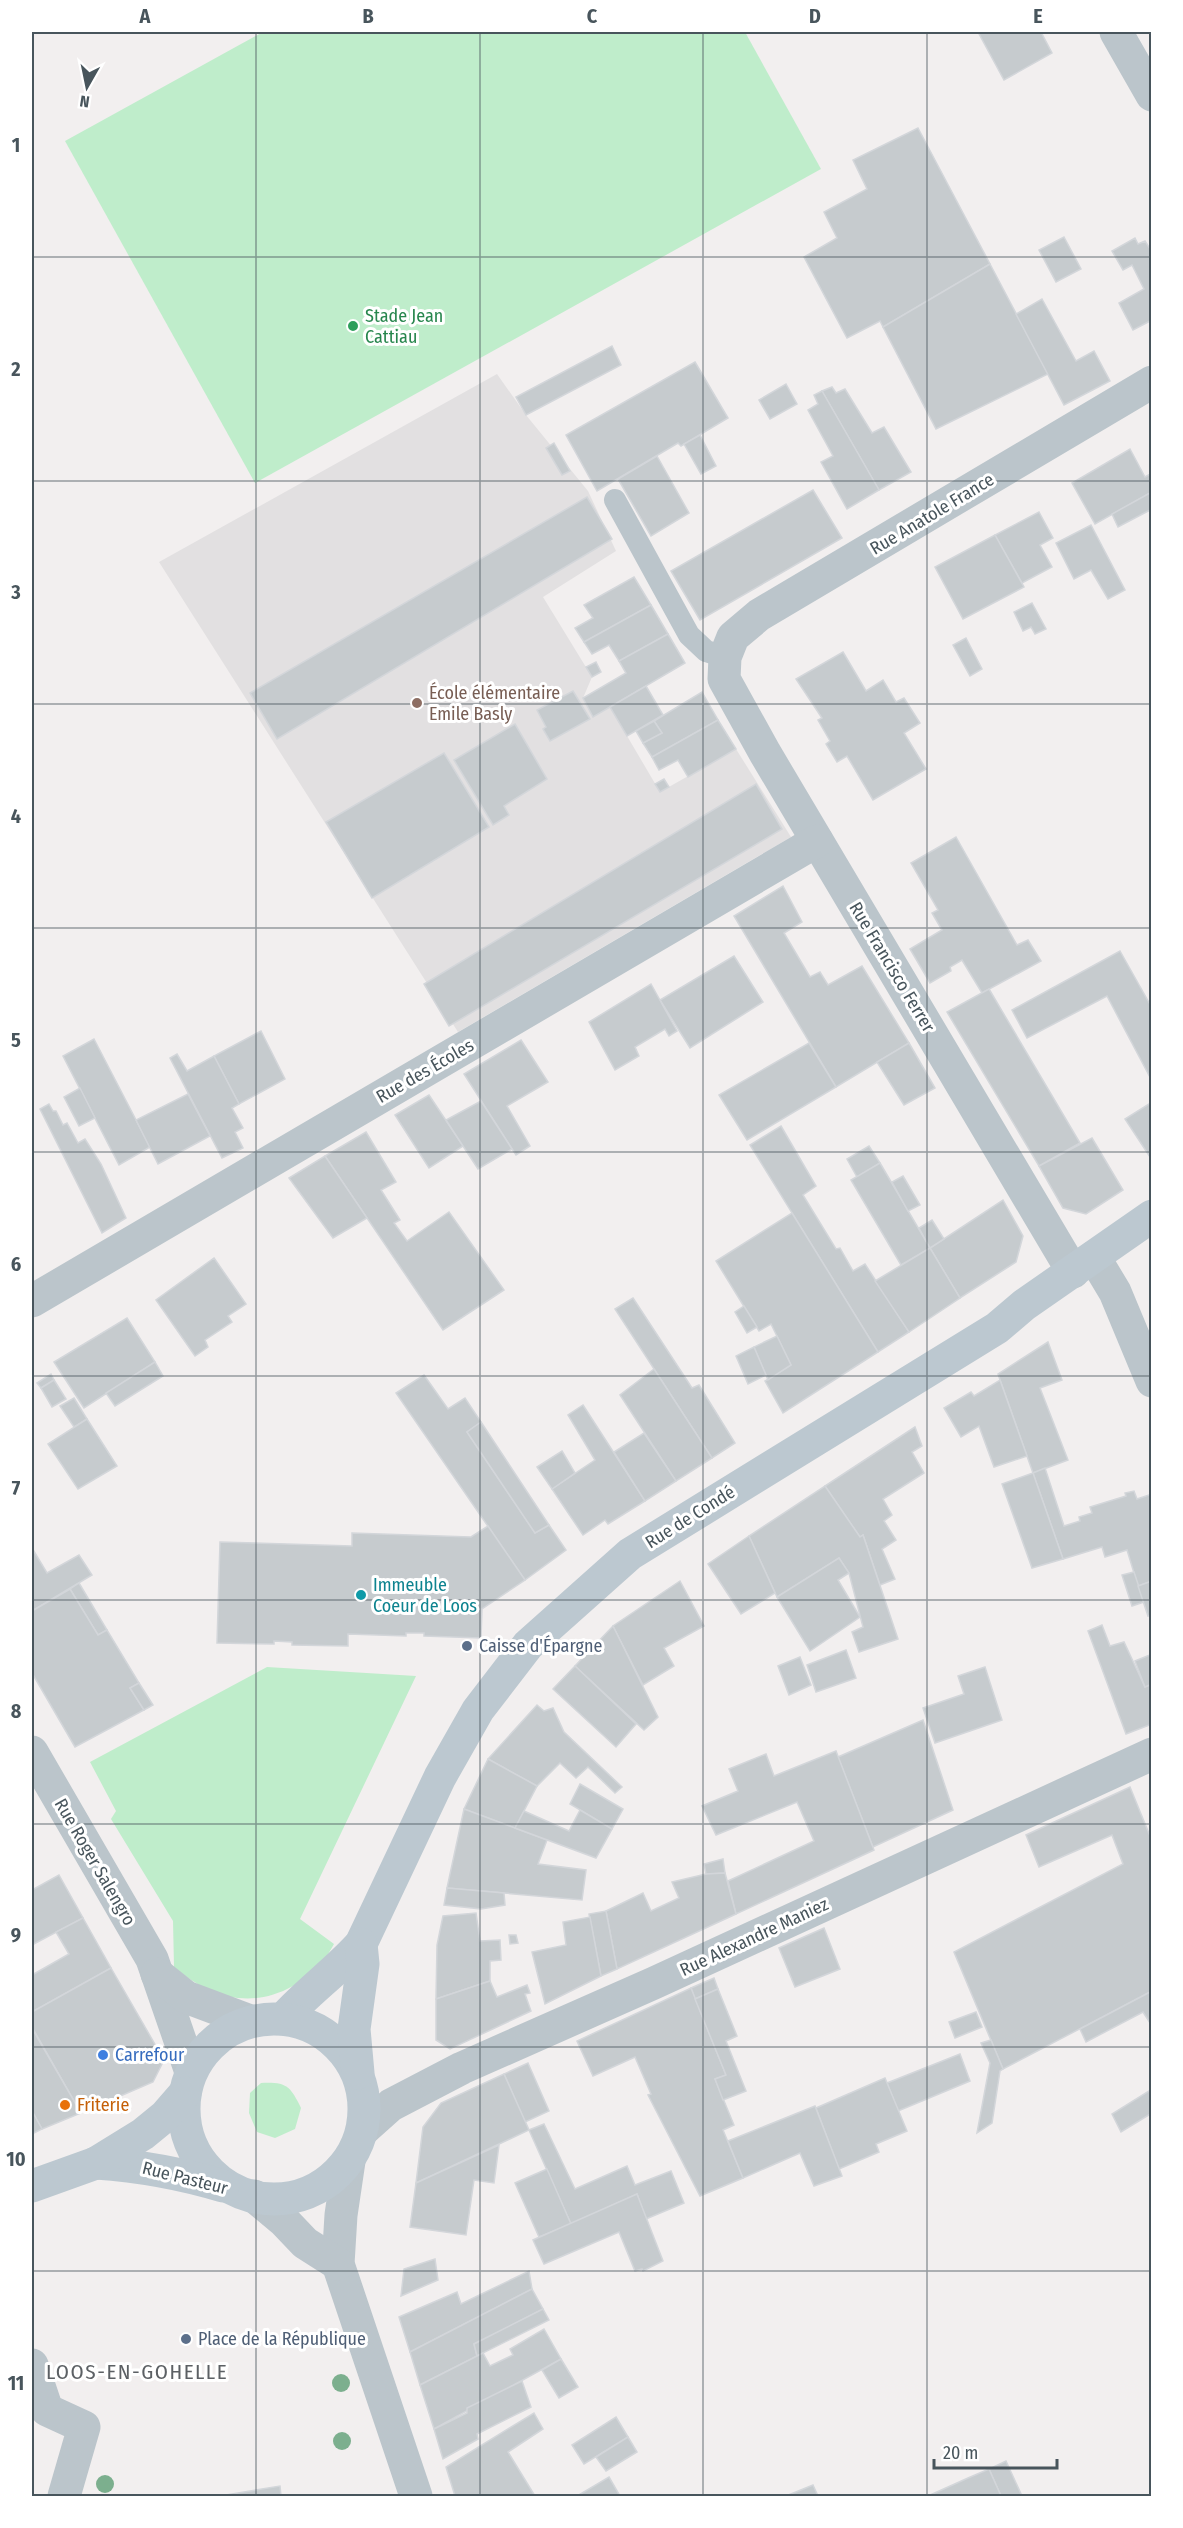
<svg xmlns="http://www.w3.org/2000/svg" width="1183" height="2528" font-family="'Fira Sans Condensed',sans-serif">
	<rect width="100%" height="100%" fill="#f2efef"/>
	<polygon fill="#e2e0e1" points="497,374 526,415 588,491 616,551 543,597 592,677 583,698 593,716 610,707 660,792 736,749 791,837 458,1032 159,562"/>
	<g fill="#bfedcb">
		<polygon points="263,32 745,32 821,169 255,483 65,141"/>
		<path d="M 267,1667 L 416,1676 L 300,1919 L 334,1944 C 328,1954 321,1968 313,1975 C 307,1980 299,1983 293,1986 C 250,2010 209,1997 174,1967 L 173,1921 L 111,1819 L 116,1811 L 90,1762 Z"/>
		<path d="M 261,2083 C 287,2082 290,2086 301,2108 L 295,2129 L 275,2138 L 257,2132 L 249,2113 L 250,2093 Z"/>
	</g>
	<g fill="#c6cbce" stroke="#d3d6da" stroke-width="1.5">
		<polygon points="978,32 1041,32 1052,53 1004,80"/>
		<polygon points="918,128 990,264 883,327 880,321 847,338 804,257 837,238 824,212 867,189 853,160"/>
		<polygon points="1064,237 1081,269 1056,282 1039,250"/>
		<polygon points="1135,238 1138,244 1145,241 1152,252 1152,320 1133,330 1119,303 1144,289 1132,265 1123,270 1112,251"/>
		<polygon points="990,264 1048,374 936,429 883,327"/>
		<polygon points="1042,299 1076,361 1094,351 1110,381 1064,405 1016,314"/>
		<polygon points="612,346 621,365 526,415 516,397"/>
		<polygon points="695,362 728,418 681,446 678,443 597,491 566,435"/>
		<polygon points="786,384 797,404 770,419 759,400"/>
		<polygon points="832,387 836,393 845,389 872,433 884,427 911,472 879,490 822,391"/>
		<polygon points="822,391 879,490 847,509 821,462 833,456 808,410 818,404 814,395"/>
		<polygon points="700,435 716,466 701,474 684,444"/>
		<polygon points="554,443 570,471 562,475 546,448"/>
		<polygon points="1130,449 1145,477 1152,473 1152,495 1150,493 1095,524 1072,483"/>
		<polygon points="657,456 689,513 651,536 618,479"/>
		<polygon points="813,490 842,538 700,620 671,571"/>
		<polygon points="1150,493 1152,509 1118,527 1112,514"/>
		<polygon points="587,497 612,539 277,739 250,693"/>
		<polygon points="1039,512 1053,538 1040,545 1052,567 1022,583 995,535"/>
		<polygon points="1091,525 1125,590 1108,599 1091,570 1074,579 1056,543"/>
		<polygon points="995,535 1024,587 963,619 935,567"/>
		<polygon points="634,577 651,605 584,642 575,628 593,618 584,605"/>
		<polygon points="1032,603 1046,629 1035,634 1031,627 1023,631 1014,612"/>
		<polygon points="651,605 668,634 619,661 609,645 592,654 584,642"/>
		<polygon points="668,634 685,663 593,717 583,698 626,673 619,661"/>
		<polygon points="966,638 982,669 970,676 953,645"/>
		<polygon points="843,652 866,691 883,680 896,702 904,698 920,723 904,733 926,769 873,800 847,756 837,762 826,744 830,741 818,720 822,718 796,679"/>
		<polygon points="596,662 601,672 592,677 586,667"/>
		<polygon points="646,686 663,715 627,736 610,707"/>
		<polygon points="573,691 590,719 550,741 543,729 546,727 537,710"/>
		<polygon points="702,692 718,720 652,757 643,743 662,733 654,721"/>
		<polygon points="718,720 736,749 688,777 678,760 659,770 652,757"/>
		<polygon points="654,721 662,733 643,743 636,731"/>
		<polygon points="515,724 547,779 504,806 509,815 493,825 454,760"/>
		<polygon points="444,753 489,827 372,898 326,822"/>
		<polygon points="664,779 669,787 660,792 655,784"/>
		<polygon points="756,784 782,829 449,1026 424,984"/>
		<polygon points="956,837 1017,945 1028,940 1041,961 982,993 962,960 950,967 951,971 930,983 910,949 942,930 932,913 938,910 911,863"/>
		<polygon points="783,886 802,922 784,933 810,977 820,972 828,985 862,966 909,1043 836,1087 734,916"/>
		<polygon points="1120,951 1152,1008 1152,1081 1107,996 1027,1038 1012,1010"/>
		<polygon points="734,956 763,1002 690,1048 660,1000"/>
		<polygon points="651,984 677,1031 669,1036 665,1029 635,1047 639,1056 615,1070 589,1022"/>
		<polygon points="989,989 1080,1143 1039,1166 947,1012"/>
		<polygon points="261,1031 285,1079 239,1104 214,1056"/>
		<polygon points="94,1039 150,1147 119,1165 63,1056"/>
		<polygon points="521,1040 548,1082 507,1106 530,1146 516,1155 464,1074"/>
		<polygon points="809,1043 836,1087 747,1140 719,1095"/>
		<polygon points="909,1043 935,1088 904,1105 877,1062"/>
		<polygon points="177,1054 187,1071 214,1056 239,1104 232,1108 243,1128 235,1132 243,1148 222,1158 170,1058"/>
		<polygon points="80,1088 95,1118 79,1126 64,1097"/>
		<polygon points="188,1094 210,1136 158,1164 136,1120"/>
		<polygon points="429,1095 463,1146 429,1168 395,1115"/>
		<polygon points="481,1101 512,1149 478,1169 446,1120"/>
		<polygon points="1152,1102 1152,1160 1125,1119"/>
		<polygon points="49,1104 53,1111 56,1111 63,1125 67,1123 78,1143 85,1139 101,1164 126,1218 102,1233 40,1109"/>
		<polygon points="781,1126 816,1186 803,1195 836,1249 840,1248 853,1271 865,1264 909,1332 878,1352 750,1145"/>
		<polygon points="366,1132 396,1182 381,1190 400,1220 394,1223 407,1241 449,1212 504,1290 443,1330 325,1156"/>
		<polygon points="1092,1138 1123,1190 1086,1214 1063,1208 1039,1166"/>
		<polygon points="869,1146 880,1163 857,1177 847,1159"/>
		<polygon points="325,1156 367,1218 333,1238 289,1178"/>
		<polygon points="880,1163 930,1248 901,1265 851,1180"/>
		<polygon points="903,1176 920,1205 908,1211 892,1182"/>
		<polygon points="1003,1200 1023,1236 1016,1262 960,1298 930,1248"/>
		<polygon points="792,1213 878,1352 783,1413 765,1381 791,1365 771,1324 759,1331 716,1261"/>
		<polygon points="932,1220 944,1239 930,1248 919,1228"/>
		<polygon points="930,1248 960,1298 909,1332 875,1281"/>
		<polygon points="214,1258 246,1304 228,1316 232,1322 205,1340 208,1347 195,1356 156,1300"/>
		<polygon points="633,1298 692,1388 699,1385 735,1443 712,1458 615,1309"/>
		<polygon points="744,1306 757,1327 747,1333 735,1312"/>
		<polygon points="127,1318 155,1362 84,1408 54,1362"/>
		<polygon points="777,1336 791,1365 768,1380 754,1347"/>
		<polygon points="1048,1342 1062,1380 1040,1388 1068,1460 1033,1473 998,1374"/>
		<polygon points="754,1347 766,1375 748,1384 736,1356"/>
		<polygon points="155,1362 163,1376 115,1406 106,1393"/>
		<polygon points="654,1369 712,1458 676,1481 620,1395"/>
		<polygon points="51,1374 54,1380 41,1388 37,1383"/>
		<polygon points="424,1375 448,1409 465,1398 481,1422 467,1432 477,1447 535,1533 549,1525 566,1550 525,1580 396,1393"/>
		<polygon points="54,1380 66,1399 52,1407 41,1388"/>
		<polygon points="1000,1380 1027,1456 994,1467 979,1426 961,1437 944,1408 971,1392 974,1396"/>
		<polygon points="74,1398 87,1419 74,1427 60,1406"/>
		<polygon points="583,1405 645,1501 608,1524 605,1520 583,1535 552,1489 595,1460 568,1415"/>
		<polygon points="87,1419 117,1466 78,1489 48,1444"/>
		<polygon points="481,1422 549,1525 535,1533 467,1432"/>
		<polygon points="915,1427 922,1446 912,1452 924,1473 883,1499 892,1515 884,1521 896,1540 882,1549 895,1579 880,1585 863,1535 860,1537 825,1486"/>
		<polygon points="644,1433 676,1481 645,1501 614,1452"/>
		<polygon points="562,1451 575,1473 552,1489 537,1467"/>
		<polygon points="1045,1468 1064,1526 1080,1521 1079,1517 1092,1513 1090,1507 1126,1496 1125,1493 1134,1491 1137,1499 1152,1494 1152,1581 1138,1586 1127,1550 1105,1557 1102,1547 1063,1559 1033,1473"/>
		<polygon points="1033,1473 1063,1559 1032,1568 1002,1484"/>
		<polygon points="825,1486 860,1537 863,1535 898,1639 859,1652 852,1632 863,1627 849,1573 839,1558 777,1597 749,1536"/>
		<polygon points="488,1526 525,1580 482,1609 481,1638 424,1636 424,1633 406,1633 406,1636 348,1634 348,1646 292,1645 292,1642 274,1641 274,1644 217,1643 220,1542 352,1546 352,1533 471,1537"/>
		<polygon points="749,1536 775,1593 741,1614 708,1564"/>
		<polygon points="32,1548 47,1573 79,1555 92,1575 32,1611"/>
		<polygon points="839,1558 849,1573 838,1580 860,1617 810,1651 777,1597"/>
		<polygon points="1134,1572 1144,1602 1132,1606 1122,1575"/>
		<polygon points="680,1581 704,1626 664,1648 674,1666 643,1685 613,1626"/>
		<polygon points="1152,1581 1152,1615 1148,1616 1138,1586"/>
		<polygon points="79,1583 107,1630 98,1635 70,1589"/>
		<polygon points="70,1589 98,1635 107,1630 139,1683 130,1688 144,1710 75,1747 32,1673 32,1611"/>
		<polygon points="1102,1625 1110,1646 1124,1642 1145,1687 1152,1684 1152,1724 1126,1734 1088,1631"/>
		<polygon points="613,1626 658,1717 644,1730 575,1666"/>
		<polygon points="846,1650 856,1678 816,1692 807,1665"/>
		<polygon points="1152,1654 1152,1684 1145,1687 1135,1661"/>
		<polygon points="800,1657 811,1685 789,1695 778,1666"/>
		<polygon points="575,1666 636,1724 616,1747 553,1689"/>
		<polygon points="985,1667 1002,1720 935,1743 923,1708 964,1694 958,1676"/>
		<polygon points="139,1683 153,1705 144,1710 130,1688"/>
		<polygon points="537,1705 544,1711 553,1708 564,1732 622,1787 615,1793 588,1767 576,1778 560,1763 537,1786 488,1759"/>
		<polygon points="923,1720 953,1810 873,1847 838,1757"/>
		<polygon points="836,1751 874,1850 736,1914 728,1881 814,1841 797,1802 716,1835 702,1806 738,1791 729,1769 766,1754 774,1776"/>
		<polygon points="488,1759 537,1786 515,1828 464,1809"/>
		<polygon points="580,1784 623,1809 612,1829 570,1804"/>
		<polygon points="1130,1787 1152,1841 1152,1991 1003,2069 954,1952 1123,1864 1112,1835 1039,1867 1026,1835"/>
		<polygon points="464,1809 547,1840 538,1864 586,1870 582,1900 447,1888"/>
		<polygon points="580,1810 612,1829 596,1858 515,1828 524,1811 569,1831"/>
		<polygon points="723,1859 725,1873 706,1874 704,1864"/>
		<polygon points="725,1873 736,1914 617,1969 606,1911 643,1893 651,1911 679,1898 672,1882 706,1874"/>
		<polygon points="59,1875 83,1918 32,1945 32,1890"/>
		<polygon points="447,1888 504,1893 505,1905 481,1909 444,1905"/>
		<polygon points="606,1911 617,1969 601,1976 589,1914"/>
		<polygon points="476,1913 480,1941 500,1940 501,1960 490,1961 490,1981 436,1999 437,1945 443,1916"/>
		<polygon points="590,1917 601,1976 545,2004 532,1952 566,1945 563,1922"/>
		<polygon points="83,1918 111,1968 32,2012 32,1975 69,1954 56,1932"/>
		<polygon points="824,1928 840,1969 795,1987 779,1948"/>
		<polygon points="509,1935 516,1935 518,1943 510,1944"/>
		<polygon points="111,1968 164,2060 153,2082 81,2113 32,2027 32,2012"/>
		<polygon points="714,1978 718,1989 695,1999 691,1988"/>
		<polygon points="490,1981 497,1997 527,1985 530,1993 525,1994 531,2011 450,2049 436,2040 436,1999"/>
		<polygon points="691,1988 726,2075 715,2079 734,2125 723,2130 743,2178 700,2196 648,2095 651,2094 635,2057 593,2076 577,2041"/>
		<polygon points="718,1989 737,2036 726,2041 746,2091 723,2100 715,2079 726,2075 695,1999"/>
		<polygon points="1152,1991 1152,2026 1143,2012 1086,2042 1080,2029"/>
		<polygon points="976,2012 982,2027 955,2038 949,2022"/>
		<polygon points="33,2030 81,2113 42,2129 32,2111"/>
		<polygon points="991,2040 1003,2069 1000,2071 992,2123 977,2133 990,2063 981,2043"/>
		<polygon points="960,2054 970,2081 898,2111 887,2083"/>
		<polygon points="528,2063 549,2111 525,2122 504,2074"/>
		<polygon points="504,2074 529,2130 416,2183 423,2127 441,2103"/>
		<polygon points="885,2078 907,2131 876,2144 879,2152 839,2169 816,2108"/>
		<polygon points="1152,2089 1152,2113 1121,2132 1112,2114"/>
		<polygon points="815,2106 842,2176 814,2186 800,2153 743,2178 728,2141"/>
		<polygon points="32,2111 42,2129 32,2134"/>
		<polygon points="544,2124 575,2189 627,2166 635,2185 671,2171 684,2203 646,2219 637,2194 571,2224 529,2130"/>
		<polygon points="499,2145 494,2183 474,2180 466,2235 410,2227 416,2183"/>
		<polygon points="547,2169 571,2224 539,2237 515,2183"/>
		<polygon points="637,2194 663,2261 643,2271 642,2269 635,2271 619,2232 544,2264 533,2240"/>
		<polygon points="435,2259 438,2280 401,2296 404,2269"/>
		<polygon points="529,2271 532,2289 410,2352 399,2317 457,2292 461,2304"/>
		<polygon points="532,2289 543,2309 474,2344 477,2356 420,2385 410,2352"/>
		<polygon points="543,2309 549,2320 477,2356 474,2344"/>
		<polygon points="544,2329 561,2359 434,2429 420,2385 483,2353 490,2366 513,2355 510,2349"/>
		<polygon points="561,2359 578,2387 559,2398 542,2370"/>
		<polygon points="522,2381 531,2407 477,2434 478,2439 443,2459 434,2429 467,2413 467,2408"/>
		<polygon points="534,2413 543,2429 508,2452 535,2496 455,2496 446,2467"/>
		<polygon points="616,2417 628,2437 584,2464 572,2445"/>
		<polygon points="628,2437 637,2452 606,2471 596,2457"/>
		<polygon points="1006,2461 1022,2496 1001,2496 989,2469"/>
		<polygon points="989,2469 1001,2496 928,2496 968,2478"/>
		<polygon points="609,2477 620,2496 577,2496"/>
		<polygon points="813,2485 818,2496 786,2496"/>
		<polygon points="280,2486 281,2496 220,2496"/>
	</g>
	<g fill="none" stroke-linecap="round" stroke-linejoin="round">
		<polyline stroke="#bbc5cb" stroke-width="22" points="615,500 689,635 706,651 725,657"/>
		<g stroke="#bbc5cb" stroke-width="33">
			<polyline points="1116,32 1152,95"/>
			<polyline points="1094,1257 1115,1292 1152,1381"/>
			<polyline points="1073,1272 765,753 724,679 725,657 733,637 759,615 1152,382"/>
			<polyline points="32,1301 817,841"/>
			<polyline points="32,1752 152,1959 191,2072"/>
			<polyline points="157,1974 186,1997 250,2021"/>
			<polyline points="363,2130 391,2105 462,2068 654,1983 1152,1754"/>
			<polyline points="349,2161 341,2215 338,2264 416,2496"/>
			<polyline points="254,2196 284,2221 305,2243 338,2264"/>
			<polyline points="32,2365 47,2410 84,2427 64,2496"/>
		</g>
		<g stroke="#bcc8d0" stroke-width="33">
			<path d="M 283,2019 C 307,1992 337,1971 361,1944 L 440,1777 L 478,1710 L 528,1645 L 630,1554 L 997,1328 L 1024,1305 L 1152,1216"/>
			<circle cx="274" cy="2109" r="90"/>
			<polyline points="358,2073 354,2029 363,1964 361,1944"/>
			<path d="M 96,2163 C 140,2166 180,2173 223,2186"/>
			<polyline points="32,2186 96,2163 143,2134 165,2116 185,2093"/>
		</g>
	</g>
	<g fill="#7caf8e">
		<circle cx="341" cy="2383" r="9"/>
		<circle cx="342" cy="2441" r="9"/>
		<circle cx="105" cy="2484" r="9"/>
	</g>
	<path fill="none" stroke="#48555c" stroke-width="1.5" stroke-opacity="0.55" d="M 256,32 L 256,2496M 480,32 L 480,2496M 703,32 L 703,2496M 927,32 L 927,2496M 32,257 L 1152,257M 32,481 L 1152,481M 32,704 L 1152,704M 32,928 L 1152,928M 32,1152 L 1152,1152M 32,1376 L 1152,1376M 32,1600 L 1152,1600M 32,1824 L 1152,1824M 32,2047 L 1152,2047M 32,2271 L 1152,2271"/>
	<circle fill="#2e9e5b" stroke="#fff" stroke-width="2" cx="353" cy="326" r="6"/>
	<circle fill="#8d6e63" stroke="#fff" stroke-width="2" cx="417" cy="703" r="6"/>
	<circle fill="#0f9aa8" stroke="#fff" stroke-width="2" cx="361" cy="1595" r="6"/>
	<g fill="#5c6f8a" stroke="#fff" stroke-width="2">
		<circle cx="467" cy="1646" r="6"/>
		<circle cx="186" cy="2339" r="6"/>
	</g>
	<circle fill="#3f7fe0" stroke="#fff" stroke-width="2" cx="103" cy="2055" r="6"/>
	<circle fill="#e8710a" stroke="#fff" stroke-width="2" cx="65" cy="2105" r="6"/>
	<g text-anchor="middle" stroke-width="6" stroke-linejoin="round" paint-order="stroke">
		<g font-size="18" fill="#27864d" stroke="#fff" text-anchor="start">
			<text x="365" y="322">Stade Jean<tspan x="365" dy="21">Cattiau</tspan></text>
		</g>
		<g font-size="18" fill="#48555c" stroke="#fff">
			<text transform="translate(932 514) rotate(-31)" y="6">Rue Anatole France</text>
			<text transform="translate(892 967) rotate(59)" y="6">Rue Francisco Ferrer</text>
			<text transform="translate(425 1071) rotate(-30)" y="6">Rue des Écoles</text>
			<text transform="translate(690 1517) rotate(-32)" y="6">Rue de Condé</text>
			<text transform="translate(95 1862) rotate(60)" y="6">Rue Roger Salengro</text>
			<text transform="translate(754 1937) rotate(-25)" y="6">Rue Alexandre Maniez</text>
			<text transform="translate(185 2178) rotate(14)" y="6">Rue Pasteur</text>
		</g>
		<g font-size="18" fill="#785e54" stroke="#fff" text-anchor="start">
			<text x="429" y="699">École élémentaire<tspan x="429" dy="21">Emile Basly</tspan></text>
		</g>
		<g font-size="18" fill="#0d838f" stroke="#fff" text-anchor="start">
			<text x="373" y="1591">Immeuble<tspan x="373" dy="21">Coeur de Loos</tspan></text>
		</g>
		<g font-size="18" fill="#4e5e75" stroke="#fff" text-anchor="start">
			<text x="479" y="1652">Caisse d'Épargne</text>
			<text x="198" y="2345">Place de la République</text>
		</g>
		<g font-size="18" fill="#366cbe" stroke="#fff" text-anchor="start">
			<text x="115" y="2061">Carrefour</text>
		</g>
		<g font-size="18" fill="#c56008" stroke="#fff" text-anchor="start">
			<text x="77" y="2111">Friterie</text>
		</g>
		<g font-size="21" letter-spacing="1.5" fill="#5c6064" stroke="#fff">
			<text x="137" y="2379">LOOS-EN-GOHELLE</text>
		</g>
	</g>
	<rect width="1183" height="2528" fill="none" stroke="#ffffff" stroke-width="66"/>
	<g transform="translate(87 87) rotate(189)" stroke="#ffffff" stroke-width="4.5" paint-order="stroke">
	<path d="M0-4.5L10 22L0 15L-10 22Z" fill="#48555c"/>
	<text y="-9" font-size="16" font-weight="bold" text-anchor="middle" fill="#48555c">N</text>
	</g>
	<path d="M934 2459v9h123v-9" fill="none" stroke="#48555c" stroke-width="3"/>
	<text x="943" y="2459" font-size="18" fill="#48555c" stroke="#ffffff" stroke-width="4.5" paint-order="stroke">20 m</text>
	<rect x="33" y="33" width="1117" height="2462" fill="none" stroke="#48555c" stroke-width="2"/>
	<g font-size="20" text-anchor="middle" font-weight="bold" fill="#48555c">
		<text x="145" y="23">A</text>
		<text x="368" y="23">B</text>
		<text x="592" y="23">C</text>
		<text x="815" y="23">D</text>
		<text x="1038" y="23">E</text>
		<text x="16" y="152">1</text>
		<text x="16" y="376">2</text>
		<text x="16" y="599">3</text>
		<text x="16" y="823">4</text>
		<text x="16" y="1047">5</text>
		<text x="16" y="1271">6</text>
		<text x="16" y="1495">7</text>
		<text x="16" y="1718">8</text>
		<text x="16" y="1942">9</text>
		<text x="16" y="2166">10</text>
		<text x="16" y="2390">11</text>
	</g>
</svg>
